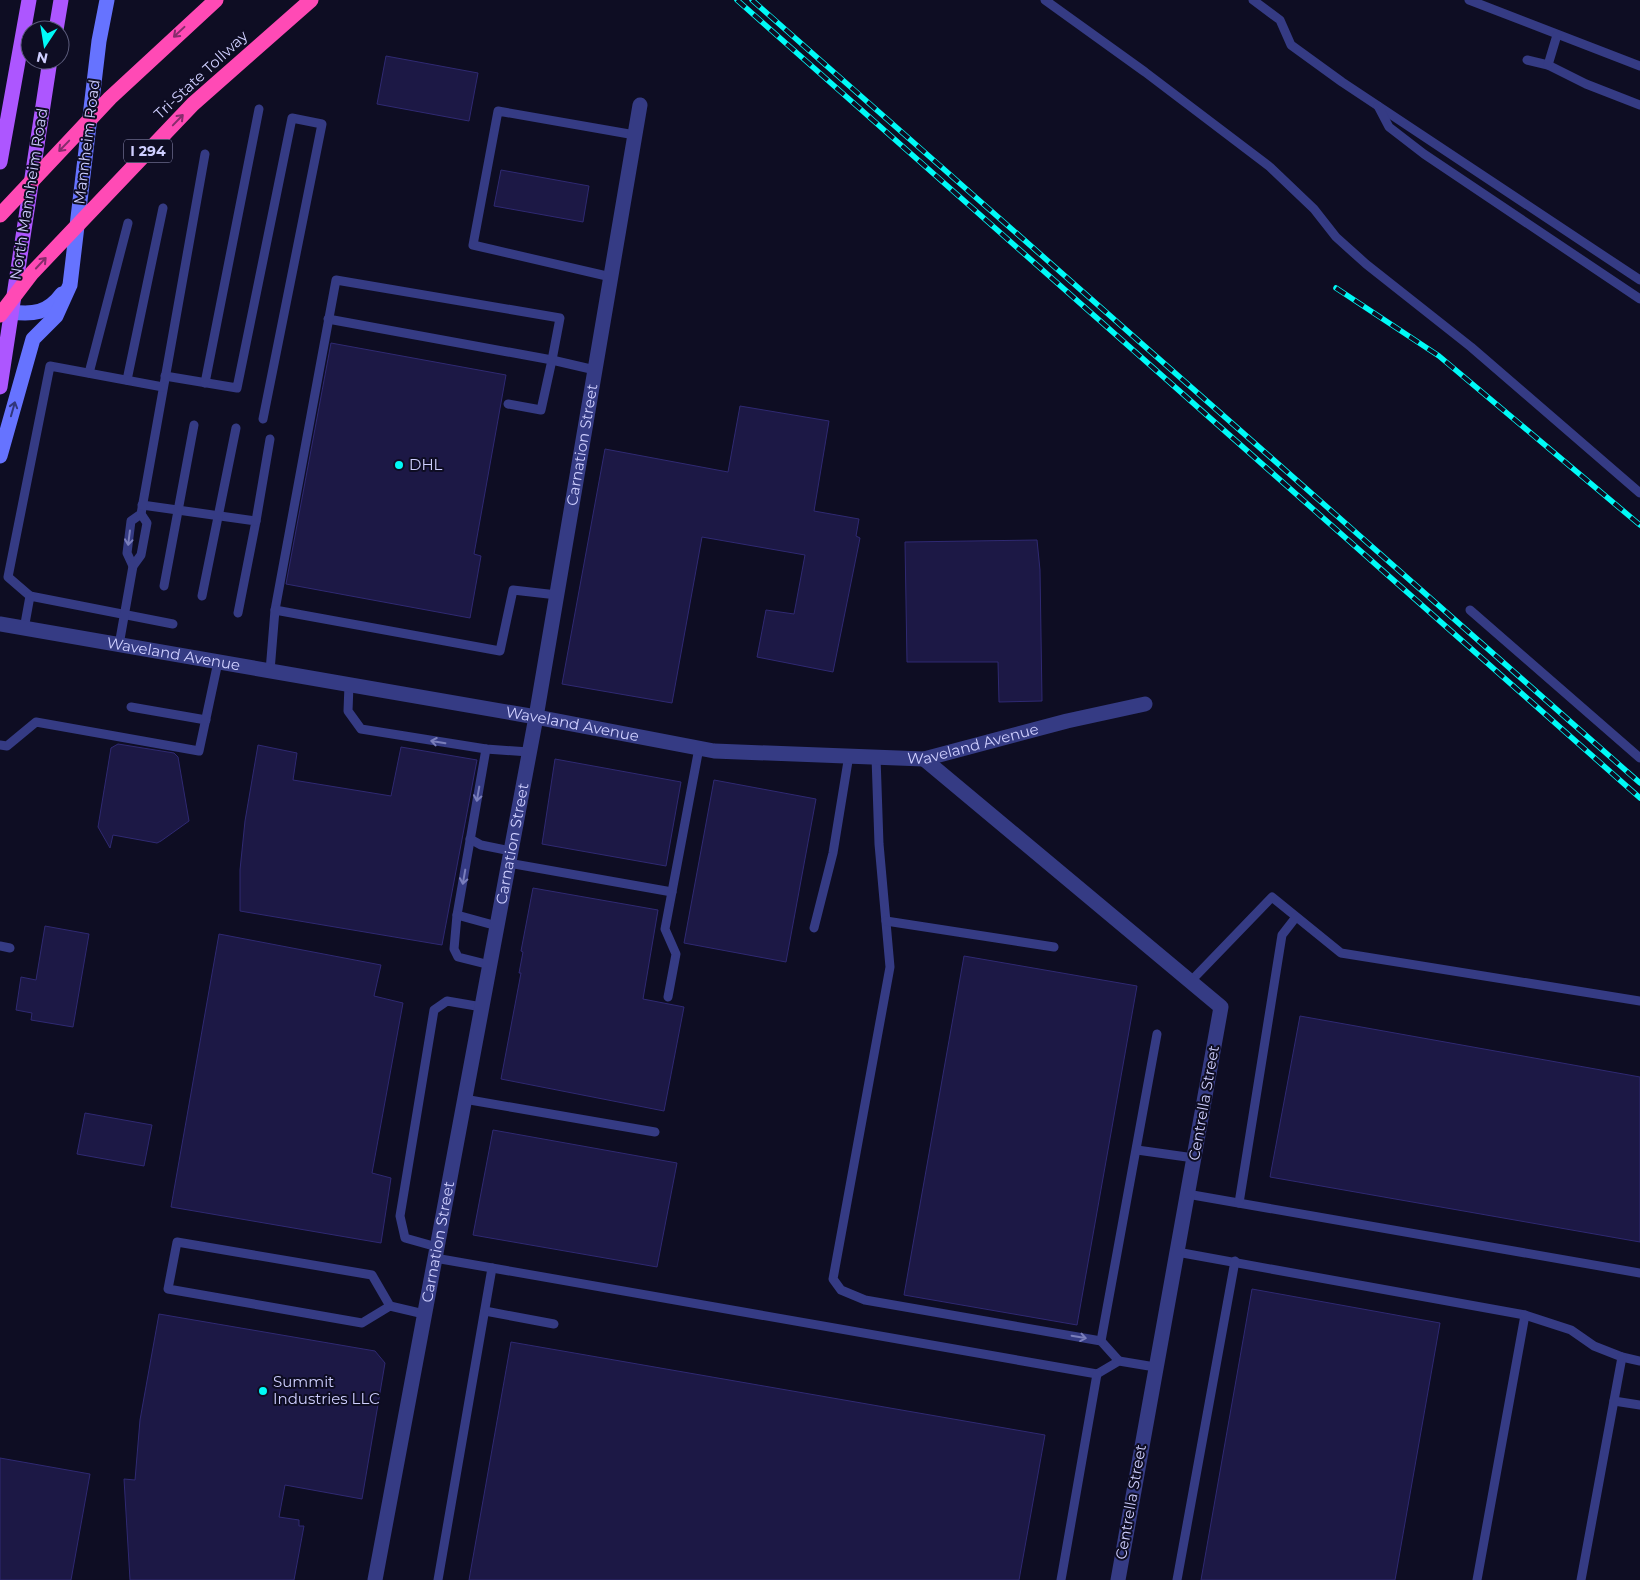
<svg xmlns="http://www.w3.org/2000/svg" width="1640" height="1580" font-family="Montserrat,sans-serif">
	<rect width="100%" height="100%" fill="#0e0d23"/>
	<g fill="#1c1845" stroke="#2f2972">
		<polygon points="386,56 478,73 469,121 377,104"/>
		<polygon points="501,170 589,186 583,222 494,206"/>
		<polygon points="331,343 506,375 474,554 481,556 470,618 286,584"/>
		<polygon points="740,406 829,421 814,511 859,519 856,536 860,538 833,672 757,657 766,610 794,614 805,555 702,537 672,703 562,684 605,449 728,472"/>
		<polygon points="1037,540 1040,570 1042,701 999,702 998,662 907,662 905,542"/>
		<polygon points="118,744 174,753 178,757 189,821 161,841 157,843 113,835 110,848 98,827 111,748"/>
		<polygon points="258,745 297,753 293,780 391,796 401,747 477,760 442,945 240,911 240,870 245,821"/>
		<polygon points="555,759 681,782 666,866 542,844"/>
		<polygon points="714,780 816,799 786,962 684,943"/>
		<polygon points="533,888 658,910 643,999 684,1007 664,1111 501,1079 521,973 519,973 523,952 521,951"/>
		<polygon points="45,926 89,934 73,1027 31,1020 32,1013 16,1010 21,977 36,980"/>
		<polygon points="219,934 381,965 374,996 403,1003 372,1173 391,1178 381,1243 171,1207"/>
		<polygon points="964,956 1137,986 1077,1325 904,1295"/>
		<polygon points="1300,1016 1640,1077 1640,1242 1270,1177"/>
		<polygon points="85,1113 152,1125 144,1166 77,1154"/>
		<polygon points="493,1130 677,1163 657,1267 473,1235"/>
		<polygon points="1252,1289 1440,1323 1395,1580 1201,1580"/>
		<polygon points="159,1314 375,1351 385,1363 362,1499 285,1485 279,1517 299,1520 299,1526 304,1526 294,1580 130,1580 124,1479 135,1480 140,1420"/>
		<polygon points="511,1342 1045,1435 1019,1580 469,1580"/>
		<polygon points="0,1458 90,1474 71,1580 0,1580"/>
	</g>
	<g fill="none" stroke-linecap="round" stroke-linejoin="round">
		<g stroke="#353b84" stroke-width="9">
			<polyline points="1045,0 1145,72 1270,167 1314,209 1336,237 1366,264 1471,347 1640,493"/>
			<polyline points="1253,0 1280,20 1291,45 1342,82 1640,280"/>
			<polyline points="1469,0 1640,66"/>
			<polyline points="1527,60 1548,65 1586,84 1640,105"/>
			<polyline points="1548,65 1557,35"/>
			<polyline points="1378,106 1389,127 1424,154 1640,299"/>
			<polyline points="611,277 473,245 498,111 635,135"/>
			<polyline points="328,319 552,360 541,410 508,404"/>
			<polyline points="89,373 128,223"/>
			<polyline points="165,376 237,388 292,118 322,124 263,419"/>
			<polyline points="127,380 163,208"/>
			<polyline points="205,383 259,109"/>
			<polyline points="142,505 256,521 238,613"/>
			<polyline points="256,521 270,439"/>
			<polyline points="133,566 127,553 131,521 141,514 205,154"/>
			<polyline points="164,586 194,425"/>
			<polyline points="30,596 8,577 50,366 163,387"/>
			<polyline points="202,596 236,428"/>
			<polyline points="275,610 336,280 560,318 552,360 595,370"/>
			<polyline points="1470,610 1640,758"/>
			<polyline points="24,629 30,596 173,624"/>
			<polyline points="119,645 133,566 141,555 147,523 141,514"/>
			<polyline points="270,671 275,610 500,651 513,590 557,595"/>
			<polyline points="349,685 348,711 361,729 486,749 529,752"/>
			<polyline points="131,707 206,720"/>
			<polyline points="0,745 7,746 36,722 199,751 218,662"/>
			<polyline points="486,749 457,915 454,949 458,957 490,965"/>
			<polyline points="876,757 879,844 890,967 833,1279 841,1290 865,1300 1101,1341 1119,1361"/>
			<polyline points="470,839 481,845 511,851"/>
			<polyline points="508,863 672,892"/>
			<polyline points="457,915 497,926"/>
			<polyline points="886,921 1054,947"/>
			<polyline points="814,928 833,853 849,755"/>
			<polyline points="0,946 10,948"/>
			<polyline points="1190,982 1272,897 1341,953 1640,1001"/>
			<polyline points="668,997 676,954 665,929 699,748"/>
			<polyline points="464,1099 655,1132"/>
			<polyline points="1137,1150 1194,1158"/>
			<polyline points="1187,1194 1640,1273"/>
			<polyline points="1239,1203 1282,935 1296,917"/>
			<polyline points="437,1247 405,1238 400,1216 434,1010 447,1001 482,1007"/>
			<polyline points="1177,1252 1525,1315 1477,1580"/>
			<polyline points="435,1258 1097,1374 1119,1361 1155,1367"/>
			<polyline points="390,1306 372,1275 177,1242 168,1289 362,1323 390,1306 424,1314"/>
			<polyline points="485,1311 554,1324"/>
			<polyline points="1525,1315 1571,1330 1594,1346 1622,1357 1640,1361"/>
			<polyline points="1101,1341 1157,1034"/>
			<polyline points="1614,1401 1640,1405"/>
			<polyline points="438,1580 492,1268"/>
			<polyline points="1061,1580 1097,1374"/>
			<polyline points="1177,1580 1235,1261"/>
			<polyline points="1581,1580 1622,1357"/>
		</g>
		<g stroke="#353b84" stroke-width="15">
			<path id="s1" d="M 0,624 L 536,717 L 714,751 L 924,759 L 1067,721 L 1145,704"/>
			<polyline points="924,759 1221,1007 1118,1580"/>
			<path id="s2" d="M 375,1580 L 536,717 L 640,105"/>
		</g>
		<g stroke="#6673ff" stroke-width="15">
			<path d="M 11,312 C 33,315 48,313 62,294"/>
			<polyline points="0,456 33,339 56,316 70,285 99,41 107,0"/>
		</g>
		<g stroke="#ad56ff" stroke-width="15">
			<polyline points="56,30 61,0"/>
			<polyline points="0,162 29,0"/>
			<polyline points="0,387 50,60"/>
		</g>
		<defs>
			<g id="rail">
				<polyline points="737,0 1640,798"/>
				<polyline points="752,0 1640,783"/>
				<polyline points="1336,288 1439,356 1640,525"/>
			</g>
		</defs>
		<use href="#rail" stroke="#00faf7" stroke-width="5.5"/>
		<use href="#rail" stroke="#0e0d23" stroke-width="4" stroke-dasharray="11" stroke-linecap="butt"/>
		<g stroke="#ff4ab5" stroke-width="15">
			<polyline points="0,215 110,98 216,0"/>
			<polyline points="0,315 32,273 193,104 311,0"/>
		</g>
	</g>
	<defs><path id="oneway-shaft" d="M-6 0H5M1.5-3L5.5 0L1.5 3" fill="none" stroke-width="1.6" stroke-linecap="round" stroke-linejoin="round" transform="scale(1.25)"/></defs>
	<g stroke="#862c6c">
		<use href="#oneway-shaft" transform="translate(179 32) rotate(137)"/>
		<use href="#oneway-shaft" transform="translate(178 120) rotate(-46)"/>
		<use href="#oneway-shaft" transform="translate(64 146) rotate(134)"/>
		<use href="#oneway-shaft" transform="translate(41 263) rotate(-47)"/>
	</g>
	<use stroke="#31367b" href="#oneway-shaft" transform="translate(13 409) rotate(-74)"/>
	<g stroke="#7a7ebb">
		<use href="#oneway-shaft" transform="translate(129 538) rotate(97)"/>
		<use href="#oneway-shaft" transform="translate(438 742) rotate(-171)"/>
		<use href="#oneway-shaft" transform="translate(478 794) rotate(100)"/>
		<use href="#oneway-shaft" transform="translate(464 877) rotate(100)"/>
		<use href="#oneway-shaft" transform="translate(1079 1337) rotate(10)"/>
	</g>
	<g fill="#00faf7" stroke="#0e0d23" stroke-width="2">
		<circle cx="399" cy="465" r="5"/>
		<circle cx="263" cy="1391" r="5"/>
	</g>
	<g text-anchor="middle" stroke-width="4" stroke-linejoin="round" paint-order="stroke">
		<rect fill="#0e0d23" stroke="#9595bd" stroke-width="1" x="124" y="139.5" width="48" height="23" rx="4"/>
		<g font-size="14" font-weight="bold" fill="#cfcfff">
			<text x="148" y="156">I 294</text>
		</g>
		<g font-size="15" fill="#cfcfff" stroke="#0e0d23">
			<text transform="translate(201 75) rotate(-43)" y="5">Tri-State Tollway</text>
			<text transform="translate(87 142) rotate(-83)" y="5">Mannheim Road</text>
			<text transform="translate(29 194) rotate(-81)" y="5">North Mannheim Road</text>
			<text dy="5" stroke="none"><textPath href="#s2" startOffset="1154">Carnation Street</textPath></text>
			<text dy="5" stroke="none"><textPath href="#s1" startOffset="176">Waveland Avenue</textPath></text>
			<text dy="5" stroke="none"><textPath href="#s1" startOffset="581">Waveland Avenue</textPath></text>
			<text dy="5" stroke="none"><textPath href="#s1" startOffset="986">Waveland Avenue</textPath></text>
			<text dy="5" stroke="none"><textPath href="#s2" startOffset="749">Carnation Street</textPath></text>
			<text transform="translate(1204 1103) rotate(-80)" y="5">Centrella Street</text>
			<text dy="5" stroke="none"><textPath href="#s2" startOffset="344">Carnation Street</textPath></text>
			<text transform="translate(1131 1502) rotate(-80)" y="5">Centrella Street</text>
		</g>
		<g font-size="15" fill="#cfcfff" stroke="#0e0d23" text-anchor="start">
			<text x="409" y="470">DHL</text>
			<text x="273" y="1387">Summit<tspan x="273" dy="17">Industries LLC</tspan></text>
		</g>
	</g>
	<g transform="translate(45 45) rotate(192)"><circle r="24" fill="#0e0d23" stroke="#5b5b7b"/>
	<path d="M0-4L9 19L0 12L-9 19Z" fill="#00faf7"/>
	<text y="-8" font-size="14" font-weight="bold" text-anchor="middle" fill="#cfcfff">N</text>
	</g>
</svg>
